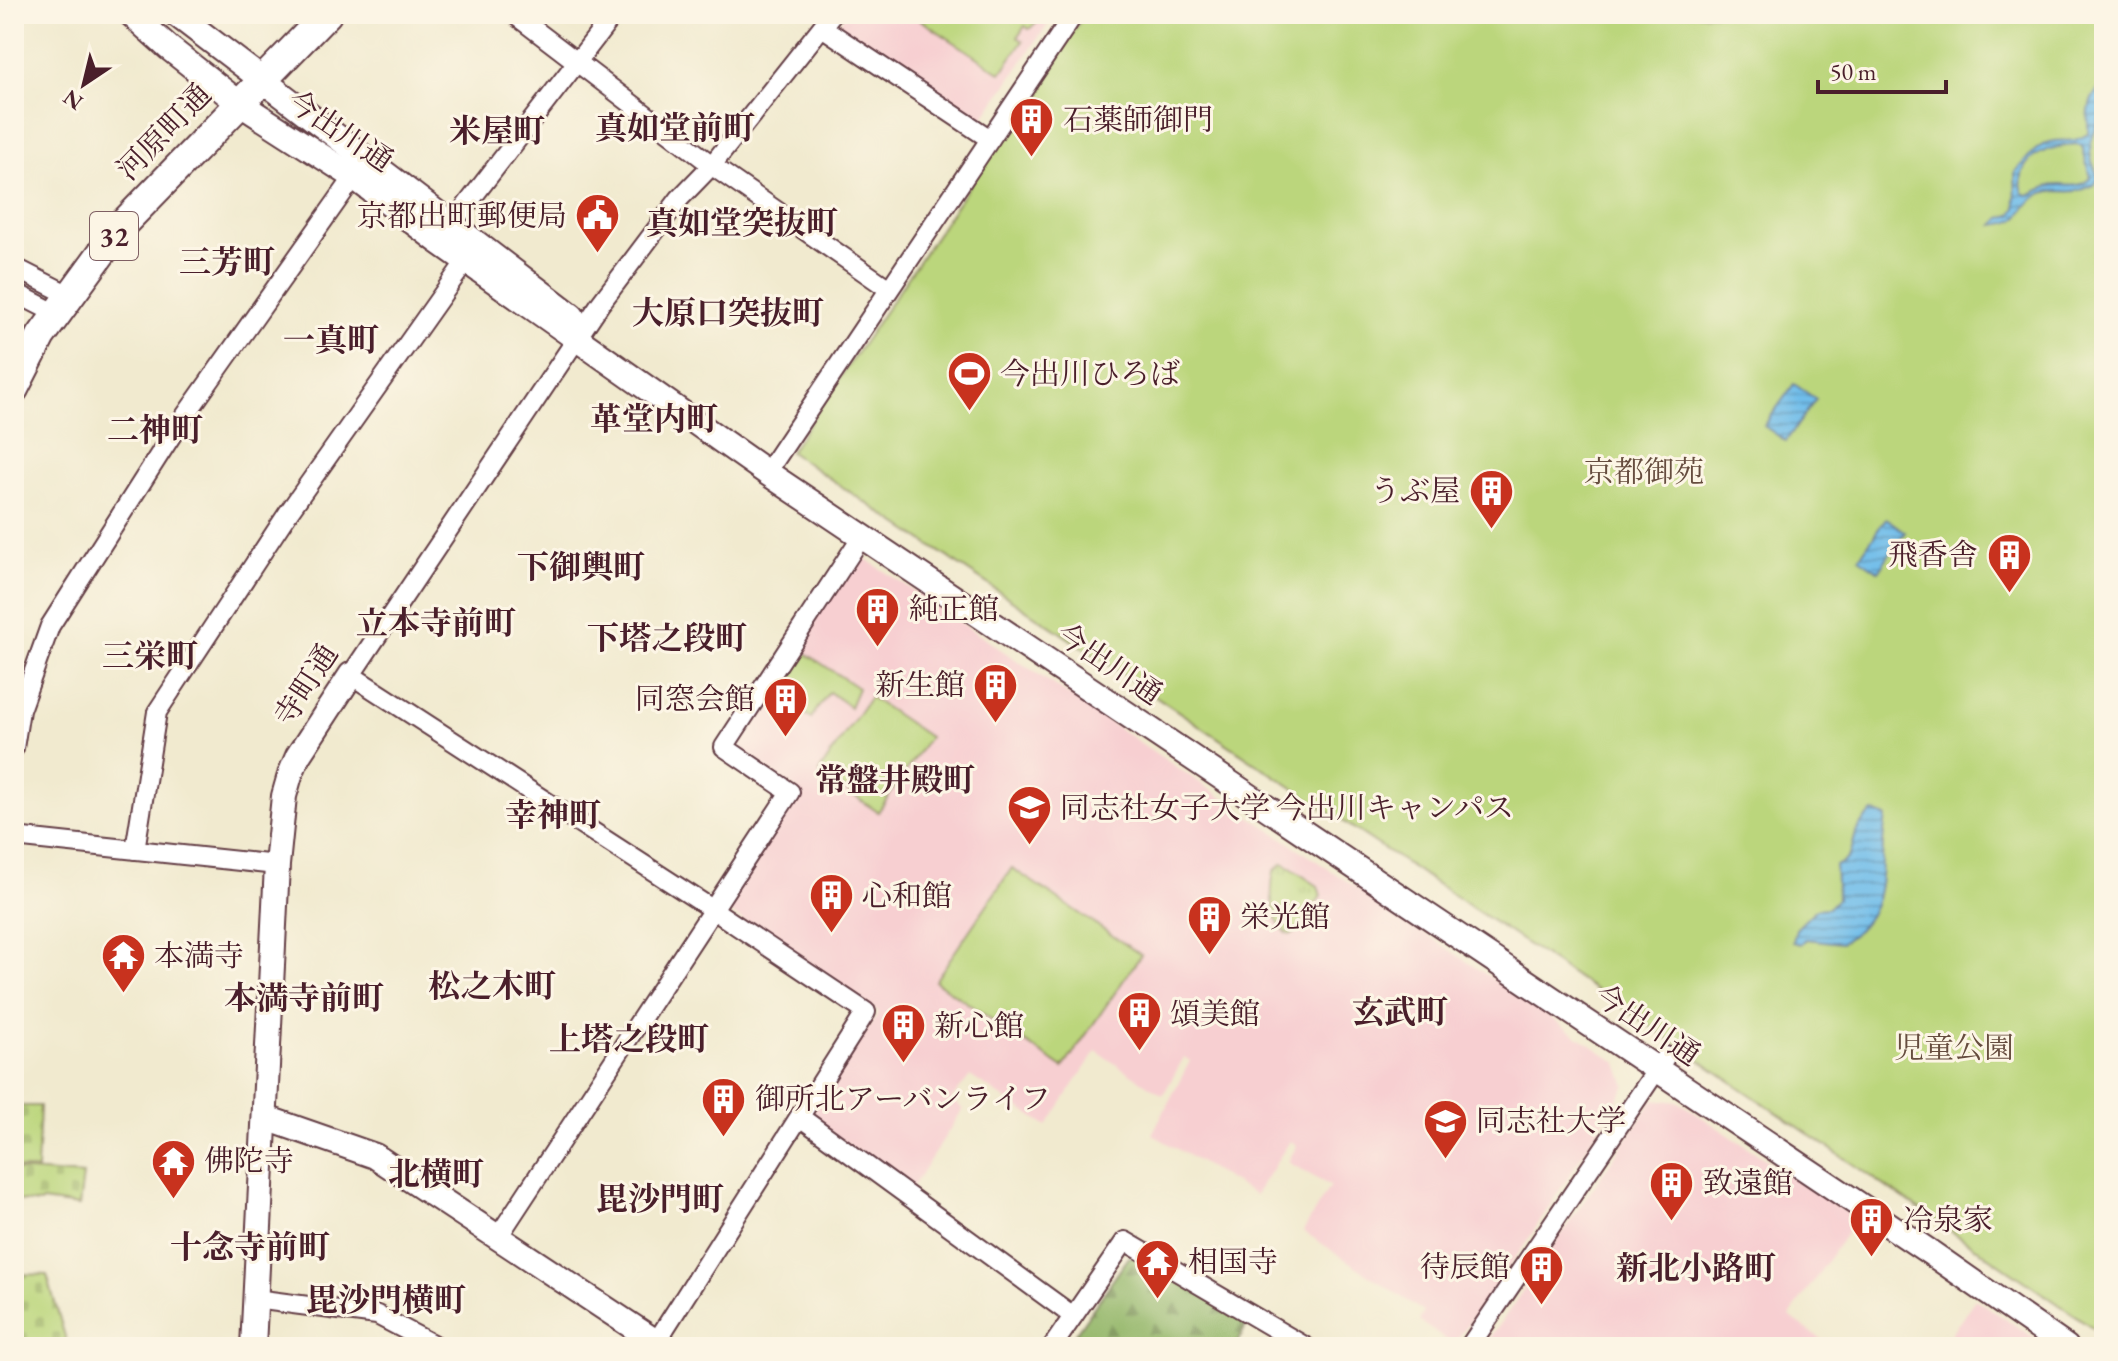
<svg xmlns="http://www.w3.org/2000/svg" width="2118" height="1361" font-family="'EB Garamond','Noto Serif JP',serif">
	<defs>
		<pattern id="grass-tufts" width="24" height="20" patternUnits="userSpaceOnUse" patternTransform="scale(2)"><rect width="24" height="20" fill="#bbd67b"/><path d="M3 7l-1-3M5 7V3M7 7l1-3M15 17l-1-3M17 17v-4M19 17l1-3" fill="none" stroke="#a2b76a"/></pattern>
		<pattern id="forest-firs" width="22" height="20" patternUnits="userSpaceOnUse" patternTransform="scale(2)"><rect width="22" height="20" fill="#94b76b"/><path d="M5 1l3.5 6h-7zM16 11l3.5 6h-7z" fill="#7b9458"/></pattern>
		<pattern id="cemetery-stones" width="16" height="16" patternUnits="userSpaceOnUse" patternTransform="scale(2)"><rect width="16" height="16" fill="#bbd67b"/><path d="M2 7V4a2 2 0 0 1 4 0v3zM10 15v-3a2 2 0 0 1 4 0v3z" fill="#a2b76a"/></pattern>
		<pattern id="water-rules" width="6" height="5" patternUnits="userSpaceOnUse" patternTransform="scale(2)"><rect width="6" height="5" fill="#6fbdea"/><path d="M0 2.5h6" fill="none" stroke="#5d99be"/></pattern>
	</defs>
	<rect width="100%" height="100%" fill="#fcf5e5"/>
	<filter id="ink" filterUnits="userSpaceOnUse"><feTurbulence type="fractalNoise" baseFrequency=".0125" numOctaves="2"/><feDisplacementMap in="SourceGraphic" scale="16" xChannelSelector="R" yChannelSelector="G"/><feConvolveMatrix kernelMatrix="1 2 1 2 8 2 1 2 1" color-interpolation-filters="sRGB"/></filter>
	<filter id="wash" filterUnits="userSpaceOnUse"><feTurbulence type="fractalNoise" baseFrequency=".006" numOctaves="4" result="noise"/><feDisplacementMap in="SourceGraphic" scale="32" xChannelSelector="R" yChannelSelector="G"/><feGaussianBlur stdDeviation="1.8" result="paint"/><feColorMatrix in="noise" values="0 0 0 0 0 0 0 0 0 0 0 0 0 0 0 0 0 1.4 0 .05"/><feComposite in="paint" operator="in"/></filter>
	<g filter="url(#wash)">
		<rect width="100%" height="100%" fill="#f1eacf"/>
		<g fill="#f7cfd1">
			<polygon points="846,14 1055,14 982,120 837,26"/>
			<polygon points="857,553 1618,1063 1626,1086 1526,1243 1453,1345 1419,1321 1424,1312 1303,1231 1330,1186 1288,1162 1297,1145 1290,1141 1255,1195 1152,1134 1190,1061 1184,1057 1163,1095 1096,1051 1047,1126 970,1076 951,1100 963,1109 911,1189 809,1117 879,1012 730,912 726,903 799,791 732,745"/>
			<polygon points="1654,1099 1679,1102 1856,1219 1789,1317 1833,1347 1484,1347"/>
			<polygon points="1975,1299 2033,1337 2045,1347 1942,1347"/>
		</g>
		<path fill="url(#grass-tufts)" stroke="#827a53" stroke-width="2" d="M 1283,863 L 1318,886 L 1321,896 L 1295,933 L 1290,935 C 1269,923 1270,891 1274,871 Z"/>
		<polygon fill="url(#forest-firs)" stroke="#6f6b4b" stroke-width="2" points="1129,1257 1140,1257 1248,1322 1235,1347 1066,1347"/>
		<g fill="url(#cemetery-stones)" stroke="#827a53" stroke-width="2">
			<polygon points="14,1106 40,1106 37,1170 14,1168"/>
			<polygon points="14,1170 83,1175 79,1206 42,1201 40,1203 14,1200"/>
			<polygon points="19,1274 47,1275 68,1347 14,1347 14,1276"/>
		</g>
		<g fill="#bbd67b" stroke="#827a53" stroke-width="2">
			<polygon points="1048,14 1029,29 1025,26 1018,37 1023,41 1001,73 913,15"/>
			<polygon points="1085,14 2104,14 2104,1335 1657,1031 790,452"/>
			<polygon points="799,653 807,654 858,688 850,707 829,692 811,718 772,690"/>
			<polygon points="870,697 929,737 878,812 819,772"/>
			<polygon points="1012,868 1141,955 1063,1068 935,981"/>
		</g>
		<g fill="url(#water-rules)" stroke="#5c6e8a" stroke-width="2" fill-rule="evenodd">
			<path d="M 2104,85 C 2104,92 2106,104 2103,111 C 2093,139 2082,147 2099,177 L 2095,184 C 2089,187 2083,190 2077,191 C 2064,193 2051,188 2039,195 C 2015,210 2029,222 1994,225 L 2001,218 L 2011,215 L 2016,208 L 2015,172 C 2024,162 2037,145 2050,142 C 2067,138 2070,145 2088,134 C 2088,115 2087,96 2104,85 ZM 2075,144 L 2082,145 L 2090,178 C 2077,192 2063,181 2047,187 C 2040,189 2034,193 2028,195 L 2023,193 C 2014,157 2046,148 2075,144 Z"/>
			<polygon points="1794,384 1816,399 1786,441 1764,426"/>
			<polygon points="1886,518 1905,532 1878,571 1859,558"/>
			<path d="M 1873,812 L 1886,817 C 1877,867 1893,911 1841,943 L 1806,939 L 1801,944 L 1793,942 L 1796,929 L 1816,909 L 1828,908 L 1837,899 L 1835,866 C 1853,860 1851,849 1856,833 C 1859,824 1866,818 1873,812 Z"/>
		</g>
	</g>
	<g filter="url(#ink)">
		<g fill="none" stroke-linecap="round" stroke-linejoin="round">
			<defs>
				<g id="street">
					<polyline points="514,14 721,172 889,289"/>
					<polyline points="822,27 990,139"/>
					<polyline points="445,233 614,14"/>
					<polyline points="14,267 71,296"/>
					<polyline points="14,292 57,314"/>
					<polyline points="14,338 34,350"/>
					<polyline points="775,460 1074,14"/>
					<polyline points="14,748 20,710 50,626 175,430 354,177"/>
					<polyline points="14,837 277,865"/>
					<polyline points="135,850 157,712 288,513 466,261"/>
					<polyline points="800,1117 1073,1316"/>
					<polyline points="498,1237 790,792 724,747 862,536"/>
					<polyline points="255,1299 377,1315 438,1347"/>
					<polyline points="653,1347 866,1012 712,909 351,675 600,304 680,198 712,165 832,14"/>
					<polyline points="1052,1347 1125,1241 1306,1347"/>
					<polyline points="1469,1347 1666,1056"/>
				</g>
				<g id="secondary">
					<polyline points="131,14 169,48 239,103 354,177 438,241 766,472 1931,1253 2066,1347"/>
					<polyline points="176,14 572,316"/>
					<polyline points="266,1118 375,1156 656,1342 667,1347"/>
					<polyline points="253,1347 277,865 284,796 290,775 298,756 351,675"/>
				</g>
				<polyline id="primary" points="14,389 41,336 122,225 327,14"/>
			</defs>
			<use href="#street" stroke="#633d44" stroke-width="22"/>
			<use href="#secondary" stroke="#633d44" stroke-width="28"/>
			<use href="#primary" stroke="#633d44" stroke-width="32"/>
			<use href="#street" stroke="#fff" stroke-width="18"/>
			<use href="#secondary" stroke="#fff" stroke-width="24"/>
			<use href="#primary" stroke="#fff" stroke-width="28"/>
		</g>
	</g>
	<defs>
		<symbol id="building-pin" viewBox="-11 -11 22 30"><path d="M0 17L-7.5 6A9.5 9.5 0 1 1 7.5 6Z" fill="#c8321e" stroke="#fcf5e5"/><path d="M-4-6H4V6H1V3H-1V6H-4ZM-2.5-4.3h1.7v1.8h-1.7ZM.8-4.3h1.7v1.8H.8ZM-2.5-1h1.7V.8h-1.7ZM.8-1h1.7V.8H.8Z" fill="#fff"/></symbol>
		<symbol id="civic-pin" viewBox="-11 -11 22 30"><path d="M0 17L-7.5 6A9.5 9.5 0 1 1 7.5 6Z" fill="#c8321e" stroke="#fcf5e5"/><path d="M-.6-6.5H3V-4.5H.6V-3L4-1V1h2V6H-6V1h2V-1L-.6-3ZM-1.2 2.5V6h2.4V2.5Z" fill="#fff"/></symbol>
		<symbol id="stadium-pin" viewBox="-11 -11 22 30"><path d="M0 17L-7.5 6A9.5 9.5 0 1 1 7.5 6Z" fill="#c8321e" stroke="#fcf5e5"/><path d="M0-5a6.5 5 0 1 0 0 10a6.5 5 0 1 0 0-10ZM-3.5-1.8h7v3.6h-7Z" fill="#fff"/></symbol>
		<symbol id="university-pin" viewBox="-11 -11 22 30"><path d="M0 17L-7.5 6A9.5 9.5 0 1 1 7.5 6Z" fill="#c8321e" stroke="#fcf5e5"/><path d="M0-5L7-2L0 1L-7-2ZM-4 1L0 2.5L4 1V4Q0 6-4 4Z" fill="#fff"/></symbol>
		<symbol id="temple-pin" viewBox="-11 -11 22 30"><path d="M0 17L-7.5 6A9.5 9.5 0 1 1 7.5 6Z" fill="#c8321e" stroke="#fcf5e5"/><path d="M0-6L5-2H3V0L6.5 2.5H4V6H1.5V3h-3V6H-4V2.5H-6.5L-3 0V-2H-5Z" fill="#fff"/></symbol>
	</defs>
	<g fill-rule="evenodd">
		<use href="#building-pin" x="1006" y="94" width="51" height="69"/>
		<use href="#civic-pin" x="572" y="190" width="51" height="69"/>
		<use href="#stadium-pin" x="944" y="348" width="51" height="69"/>
		<use href="#building-pin" x="1466" y="466" width="51" height="69"/>
		<use href="#building-pin" x="1984" y="530" width="51" height="69"/>
		<use href="#building-pin" x="852" y="584" width="51" height="69"/>
		<use href="#building-pin" x="970" y="660" width="51" height="69"/>
		<use href="#building-pin" x="760" y="674" width="51" height="69"/>
		<use href="#university-pin" x="1004" y="782" width="51" height="69"/>
		<use href="#building-pin" x="806" y="870" width="51" height="69"/>
		<use href="#building-pin" x="1184" y="892" width="51" height="69"/>
		<use href="#temple-pin" x="98" y="930" width="51" height="69"/>
		<use href="#building-pin" x="1114" y="988" width="51" height="69"/>
		<use href="#building-pin" x="878" y="1000" width="51" height="69"/>
		<use href="#building-pin" x="698" y="1074" width="51" height="69"/>
		<use href="#university-pin" x="1420" y="1096" width="51" height="69"/>
		<use href="#temple-pin" x="148" y="1136" width="51" height="69"/>
		<use href="#building-pin" x="1646" y="1158" width="51" height="69"/>
		<use href="#building-pin" x="1846" y="1194" width="51" height="69"/>
		<use href="#temple-pin" x="1132" y="1236" width="51" height="69"/>
		<use href="#building-pin" x="1516" y="1242" width="51" height="69"/>
	</g>
	<g text-anchor="middle" stroke-width="6" stroke-linejoin="round" paint-order="stroke">
		<rect fill="#fcf5e5" stroke="#7f5f63" stroke-width="2" x="90" y="212" width="48" height="48" rx="6"/>
		<g font-size="28" font-weight="bold" fill="#4a1f2b">
			<text x="114" y="246">32</text>
		</g>
		<g font-size="30" fill="#4a1f2b" stroke="#fcf5e5" text-anchor="start">
			<text x="1063" y="130">石薬師御門</text>
			<text x="567" y="226" text-anchor="end">京都出町郵便局</text>
			<text x="1000" y="384">今出川ひろば</text>
			<text x="1460" y="501" text-anchor="end">うぶ屋</text>
			<text x="1978" y="565" text-anchor="end">飛香舎</text>
			<text x="909" y="619">純正館</text>
			<text x="965" y="695" text-anchor="end">新生館</text>
			<text x="755" y="709" text-anchor="end">同窓会館</text>
			<text x="1060" y="818">同志社女子大学 今出川キャンパス</text>
			<text x="862" y="906">心和館</text>
			<text x="1240" y="927">栄光館</text>
			<text x="154" y="966">本満寺</text>
			<text x="1170" y="1024">頌美館</text>
			<text x="934" y="1036">新心館</text>
			<text x="755" y="1109">御所北アーバンライフ</text>
			<text x="1476" y="1131">同志社大学</text>
			<text x="204" y="1171">佛陀寺</text>
			<text x="1703" y="1193">致遠館</text>
			<text x="1903" y="1230">冷泉家</text>
			<text x="1188" y="1272">相国寺</text>
			<text x="1510" y="1277" text-anchor="end">待辰館</text>
		</g>
		<g font-size="30" fill="#4a1f2b" stroke="#fcf5e5">
			<text transform="translate(340 131) rotate(34)" y="10">今出川通</text>
			<text transform="translate(164 132) rotate(-46)" y="10">河原町通</text>
			<text transform="translate(1109 664) rotate(34)" y="10">今出川通</text>
			<text transform="translate(306 685) rotate(-57)" y="10">寺町通</text>
			<text transform="translate(1647 1025) rotate(34)" y="10">今出川通</text>
		</g>
		<g font-size="30" fill="#664d3f" stroke="#fcf5e5">
			<text x="1644" y="482">京都御苑</text>
			<text x="1954" y="1058">児童公園</text>
		</g>
		<g font-size="32" font-weight="bold" fill="#4a1f2b" stroke="#fcf5e5">
			<text x="675" y="139">真如堂前町</text>
			<text x="497" y="142">米屋町</text>
			<text x="742" y="234">真如堂突抜町</text>
			<text x="227" y="273">三芳町</text>
			<text x="728" y="324">大原口突抜町</text>
			<text x="331" y="351">一真町</text>
			<text x="654" y="430">革堂内町</text>
			<text x="155" y="441">二神町</text>
			<text x="581" y="578">下御輿町</text>
			<text x="436" y="634">立本寺前町</text>
			<text x="667" y="649">下塔之段町</text>
			<text x="150" y="667">三栄町</text>
			<text x="895" y="791">常盤井殿町</text>
			<text x="553" y="826">幸神町</text>
			<text x="492" y="997">松之木町</text>
			<text x="304" y="1009">本満寺前町</text>
			<text x="1400" y="1023">玄武町</text>
			<text x="629" y="1050">上塔之段町</text>
			<text x="436" y="1185">北横町</text>
			<text x="660" y="1210">毘沙門町</text>
			<text x="250" y="1258">十念寺前町</text>
			<text x="1696" y="1279">新北小路町</text>
			<text x="386" y="1311">毘沙門横町</text>
		</g>
	</g>
	<rect width="2118" height="1361" fill="none" stroke="#fcf5e5" stroke-width="48"/>
	<g transform="translate(84 84) rotate(215)" stroke="#fcf5e5" stroke-width="6" paint-order="stroke">
	<path d="M0-6L14 30L0 20L-14 30Z" fill="#4a1f2b"/>
	<text y="-12" font-size="22" font-weight="bold" text-anchor="middle" fill="#4a1f2b">N</text>
	</g>
	<path d="M1818 80v12h128v-12" fill="none" stroke="#4a1f2b" stroke-width="4"/>
	<text x="1830" y="80" font-size="24" fill="#4a1f2b" stroke="#fcf5e5" stroke-width="6" paint-order="stroke">50 m</text>
</svg>
